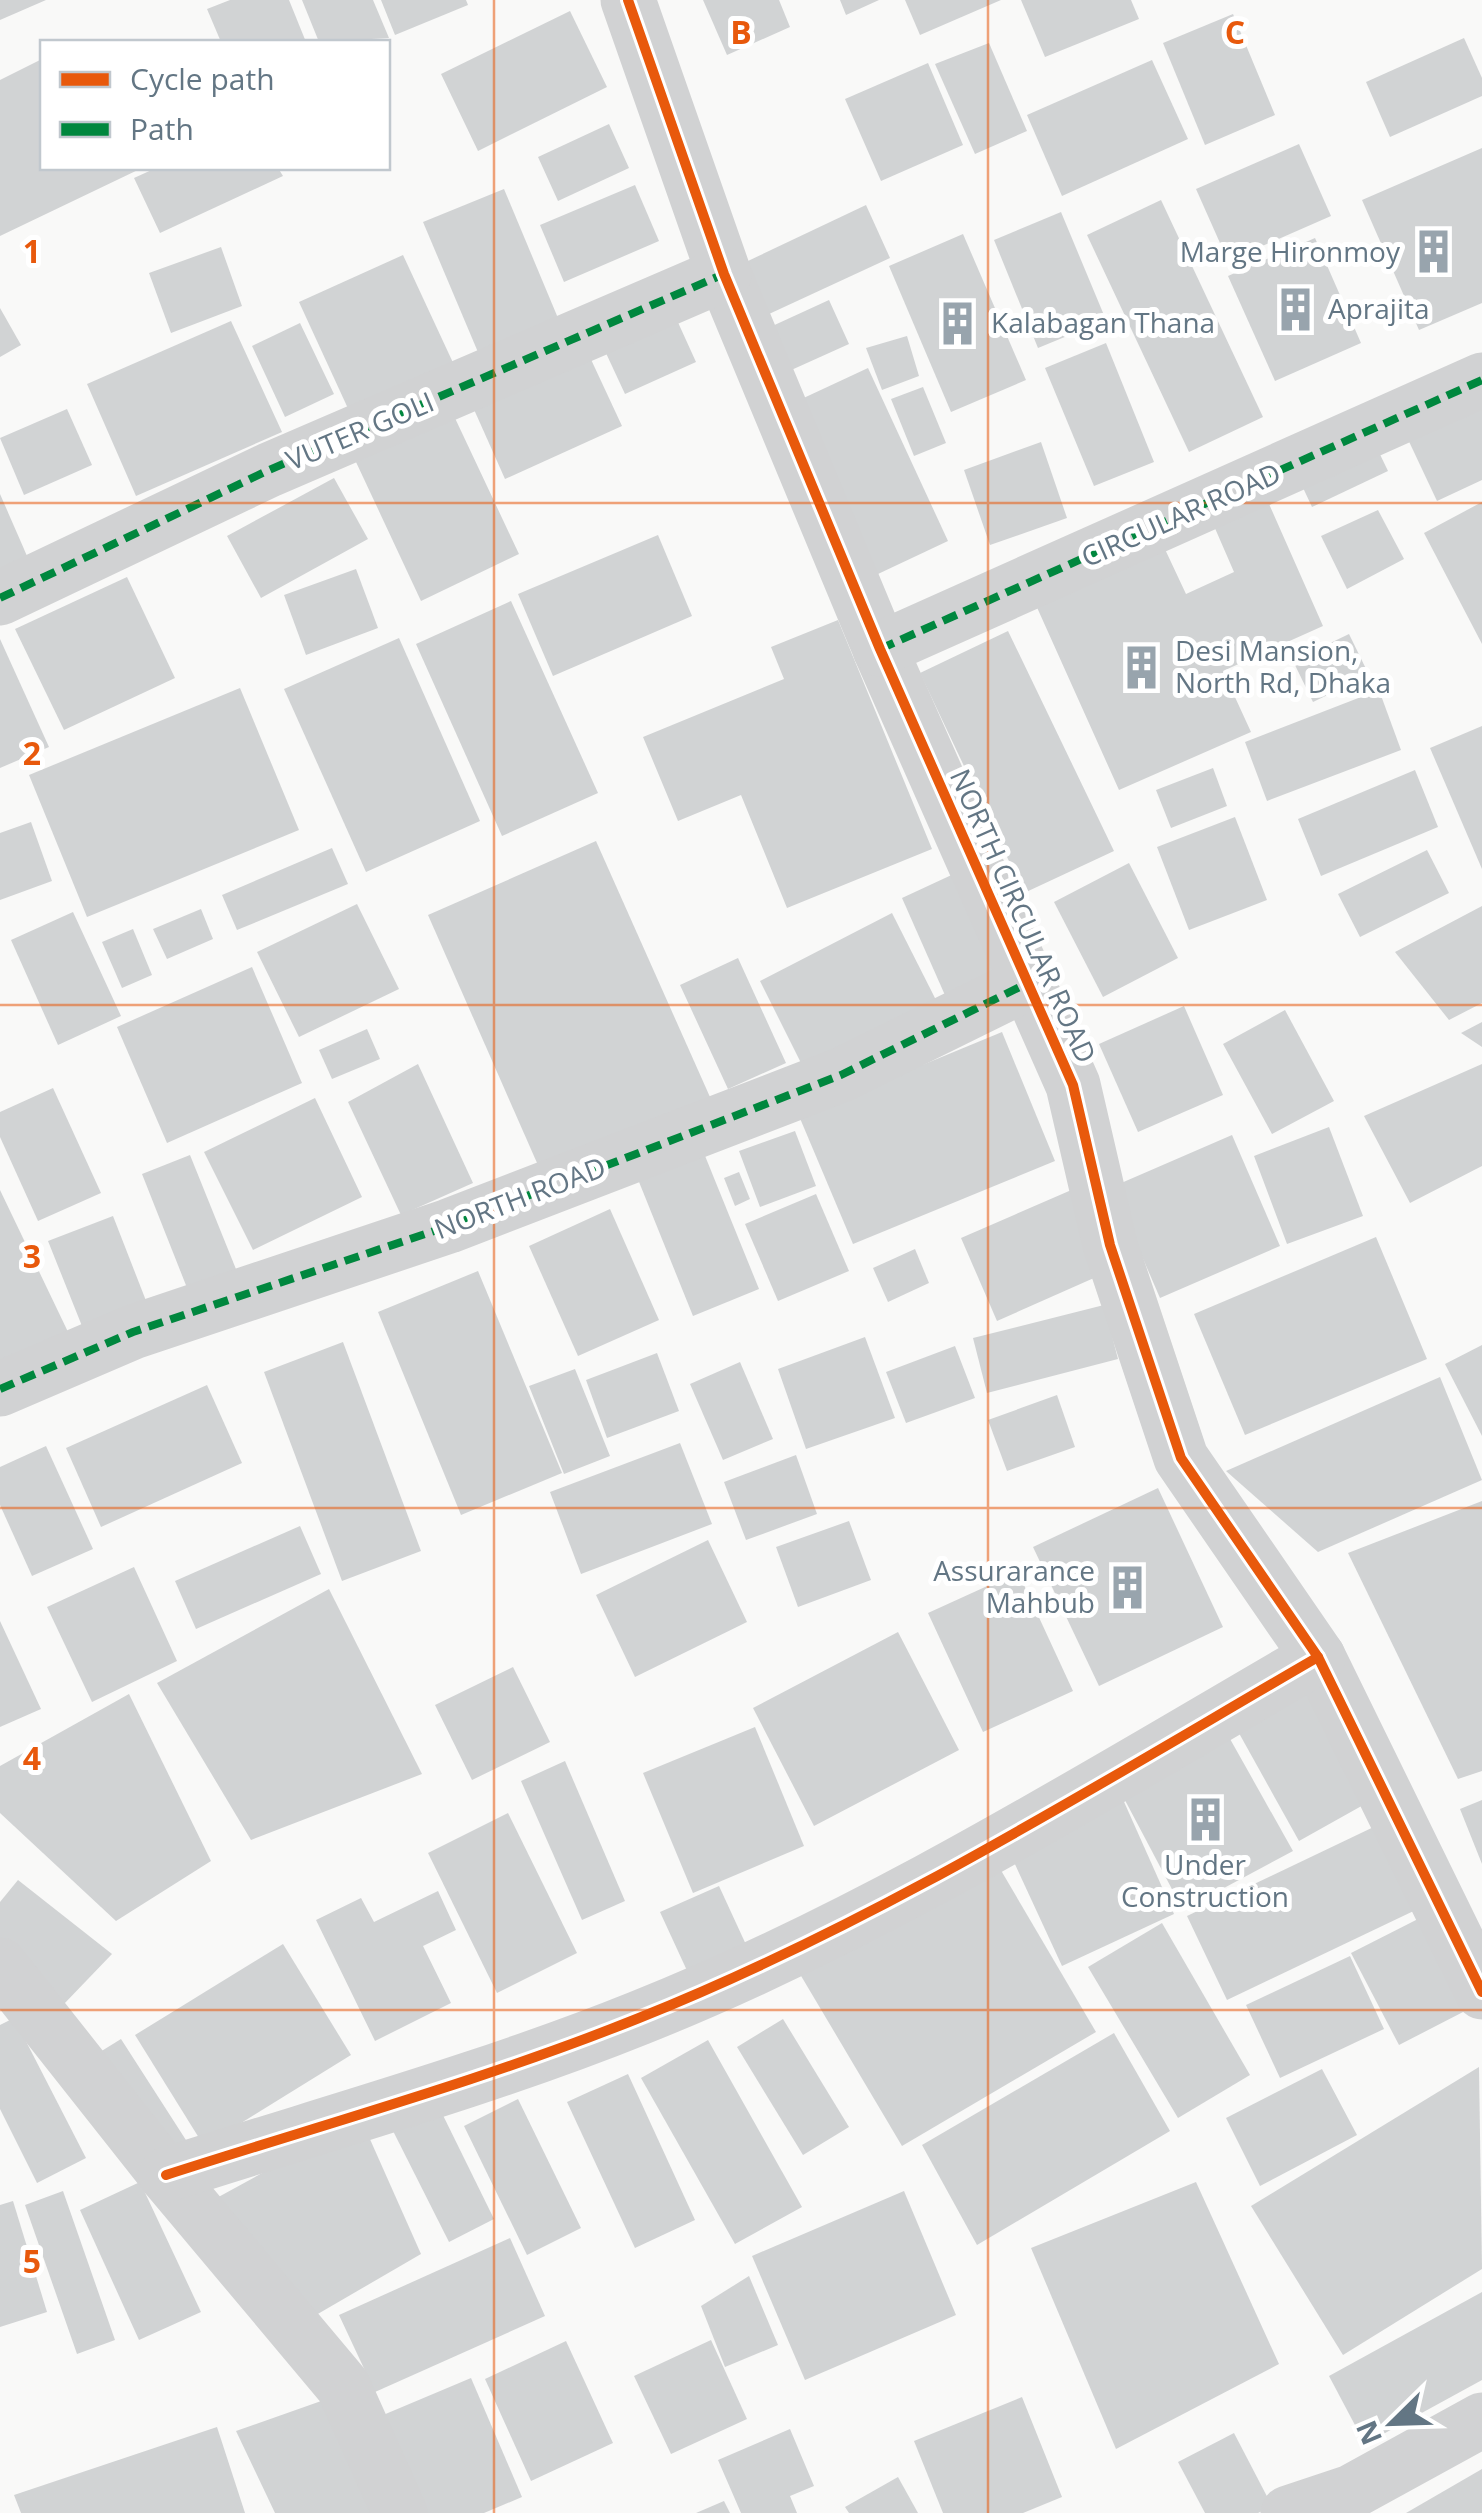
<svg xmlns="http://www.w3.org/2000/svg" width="1482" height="2513" font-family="'Open Sans',sans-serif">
	<rect width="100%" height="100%" fill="#f9f9f8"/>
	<g fill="#d1d3d4">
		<polygon points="0,0 46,0 0,20"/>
		<polygon points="230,0 289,0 306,42 221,42 207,9"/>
		<polygon points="302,0 373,0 389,38 319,42"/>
		<polygon points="381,0 466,0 468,5 395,35"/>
		<polygon points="703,0 779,0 790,27 727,55"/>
		<polygon points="840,0 879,0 846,15"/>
		<polygon points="905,0 1001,0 920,35"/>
		<polygon points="1021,0 1131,0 1139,19 1045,57"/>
		<polygon points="570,11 607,87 478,151 441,74"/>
		<polygon points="1233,14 1275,115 1205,145 1163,43"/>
		<polygon points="1464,38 1482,78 1482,96 1390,137 1366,82"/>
		<polygon points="989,43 1027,131 975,154 935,64"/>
		<polygon points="42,59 42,168 142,168 0,236 0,80"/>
		<polygon points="1152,60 1188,139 1062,196 1027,115"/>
		<polygon points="928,63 963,145 881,181 845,99"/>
		<polygon points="609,124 629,168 558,201 538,157"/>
		<polygon points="1299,144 1331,216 1228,261 1196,189"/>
		<polygon points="1482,148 1482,303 1419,330 1362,200"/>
		<polygon points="156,168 278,168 283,176 160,233 134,178"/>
		<polygon points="635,185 659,241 564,282 540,225"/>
		<polygon points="504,189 563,330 483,364 423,222"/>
		<polygon points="1161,200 1263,417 1189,452 1087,235"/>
		<polygon points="866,205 890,258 754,321 729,270"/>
		<polygon points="1061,212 1106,320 1038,348 994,240"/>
		<polygon points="963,234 1026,380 951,412 889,266"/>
		<polygon points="1315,238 1361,343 1275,381 1228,276"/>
		<polygon points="221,247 242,306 171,333 149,273"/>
		<polygon points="403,255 455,367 351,415 299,302"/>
		<polygon points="829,300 849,344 778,376 759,332"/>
		<polygon points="0,308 21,345 0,357"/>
		<polygon points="676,318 696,362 625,394 605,351"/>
		<polygon points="231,321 282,432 136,496 87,384"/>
		<polygon points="300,323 334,394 285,417 252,346"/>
		<polygon points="907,336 919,376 882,390 866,348"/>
		<polygon points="1106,343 1154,462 1094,486 1045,368"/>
		<polygon points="588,353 622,426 505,479 472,405"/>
		<polygon points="868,368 948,541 861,582 780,409"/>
		<polygon points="923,387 946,443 914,456 891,399"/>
		<polygon points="1482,392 1482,480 1437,501 1397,416"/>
		<polygon points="67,409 92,465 24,495 0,438"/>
		<polygon points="1358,409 1388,471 1312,507 1283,445"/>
		<polygon points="454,416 519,554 421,601 356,462"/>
		<polygon points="1041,442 1067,518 990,545 964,470"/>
		<polygon points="334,478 368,539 261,598 227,536"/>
		<polygon points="1258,479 1323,626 1223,671 1251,732 1119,790 1035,603 1163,545 1186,594 1234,572 1204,503"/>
		<polygon points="0,494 34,572 0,587"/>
		<polygon points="1482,502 1482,644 1424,533"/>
		<polygon points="1378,510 1404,559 1347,589 1321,536"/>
		<polygon points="658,535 692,616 553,676 518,594"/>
		<polygon points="356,569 378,628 306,655 284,595"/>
		<polygon points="127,577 175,678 64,730 15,629"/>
		<polygon points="511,601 598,793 502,836 416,644"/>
		<polygon points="838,620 932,849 787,908 741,795 678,821 643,737 784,679 771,647"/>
		<polygon points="1008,631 1114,851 1024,893 920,673"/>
		<polygon points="1349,634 1369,675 1313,702 1293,661"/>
		<polygon points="399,638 480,821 366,872 284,689"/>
		<polygon points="0,639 49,747 0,768"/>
		<polygon points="240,688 299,830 87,917 29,775"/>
		<polygon points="1379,690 1401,750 1267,801 1245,742"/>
		<polygon points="1482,726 1482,869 1430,748"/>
		<polygon points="1213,768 1227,806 1171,828 1156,790"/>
		<polygon points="1415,770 1438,827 1321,876 1298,819"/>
		<polygon points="1235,817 1267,900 1189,930 1157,847"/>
		<polygon points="31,822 52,881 0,900 0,833"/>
		<polygon points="596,841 710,1097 541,1172 428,915"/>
		<polygon points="332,848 348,884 237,930 222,895"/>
		<polygon points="1427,850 1449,893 1360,937 1338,894"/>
		<polygon points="1129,863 1178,958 1103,997 1054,902"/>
		<polygon points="958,872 1006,977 948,1002 902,898"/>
		<polygon points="357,904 399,989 299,1037 257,952"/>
		<polygon points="1482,906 1482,1003 1449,1020 1395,952"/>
		<polygon points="201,909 213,939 167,959 153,929"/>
		<polygon points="73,912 121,1016 58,1045 11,940"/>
		<polygon points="892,913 938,1004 805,1071 760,981"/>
		<polygon points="133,929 152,975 122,988 102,942"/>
		<polygon points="738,958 786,1063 728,1089 680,985"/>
		<polygon points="252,967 302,1083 167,1143 117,1027"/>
		<polygon points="1184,1006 1223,1095 1138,1132 1099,1044"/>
		<polygon points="1285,1010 1334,1101 1272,1134 1223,1044"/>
		<polygon points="1482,1022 1482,1047 1461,1033"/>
		<polygon points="367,1029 380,1059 332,1079 319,1050"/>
		<polygon points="1002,1032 1055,1161 853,1244 799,1116"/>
		<polygon points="418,1064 473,1183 401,1215 348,1102"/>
		<polygon points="1482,1064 1482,1166 1410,1203 1364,1116"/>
		<polygon points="53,1088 101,1193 38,1221 0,1137 0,1112"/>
		<polygon points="315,1098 362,1197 253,1250 204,1152"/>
		<polygon points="1329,1127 1363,1216 1287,1244 1254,1156"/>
		<polygon points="795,1131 816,1186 760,1207 739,1151"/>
		<polygon points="1232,1135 1280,1246 1160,1298 1112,1187"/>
		<polygon points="699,1141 759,1289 693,1316 633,1167"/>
		<polygon points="190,1155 242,1284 193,1303 142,1174"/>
		<polygon points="739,1172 750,1199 735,1206 724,1178"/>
		<polygon points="1076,1188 1112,1270 997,1321 961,1238"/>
		<polygon points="0,1190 69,1334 0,1367"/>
		<polygon points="816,1194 849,1271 778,1301 745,1224"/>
		<polygon points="610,1209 659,1320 578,1356 529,1246"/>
		<polygon points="113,1216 150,1311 86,1336 48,1241"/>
		<polygon points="1376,1237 1427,1359 1245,1435 1194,1314"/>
		<polygon points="915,1249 929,1283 888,1302 873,1268"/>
		<polygon points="478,1271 562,1473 461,1515 378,1312"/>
		<polygon points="1104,1305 1118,1359 987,1393 973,1338"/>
		<polygon points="865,1337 895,1418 806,1449 778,1369"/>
		<polygon points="343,1342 421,1551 342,1581 264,1372"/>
		<polygon points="1482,1345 1482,1436 1445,1364"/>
		<polygon points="955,1346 975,1398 906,1423 886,1372"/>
		<polygon points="657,1353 679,1411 607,1438 586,1380"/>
		<polygon points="740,1362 773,1439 723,1460 690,1384"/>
		<polygon points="575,1369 610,1456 564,1474 529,1386"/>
		<polygon points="1440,1377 1482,1480 1318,1552 1226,1471"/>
		<polygon points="207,1385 242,1463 101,1527 66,1448"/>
		<polygon points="1057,1395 1075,1447 1007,1471 988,1420"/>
		<polygon points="680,1443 712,1524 581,1574 550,1492"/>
		<polygon points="46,1446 93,1549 32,1576 0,1505 0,1467"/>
		<polygon points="796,1455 817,1514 746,1540 724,1482"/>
		<polygon points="1158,1488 1223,1627 1099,1686 1033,1547"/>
		<polygon points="1482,1501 1482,1771 1458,1779 1348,1553"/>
		<polygon points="849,1521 871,1580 798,1607 776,1547"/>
		<polygon points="300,1526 321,1574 196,1629 175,1581"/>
		<polygon points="708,1540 747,1622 635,1677 596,1595"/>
		<polygon points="134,1567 177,1661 92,1702 47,1607"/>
		<polygon points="1018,1572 1073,1691 983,1732 928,1613"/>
		<polygon points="329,1589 422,1774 251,1840 157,1683"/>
		<polygon points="0,1621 41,1709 0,1727"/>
		<polygon points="898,1632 959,1750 814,1826 753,1708"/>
		<polygon points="513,1667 550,1742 472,1780 435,1705"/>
		<polygon points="1313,1682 1374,1799 1299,1841 1235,1726"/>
		<polygon points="129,1694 211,1861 116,1921 0,1813 0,1766"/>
		<polygon points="755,1727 804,1846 693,1893 643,1773"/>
		<polygon points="1225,1730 1293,1851 1183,1910 1118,1787"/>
		<polygon points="565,1761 625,1901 582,1920 521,1781"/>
		<polygon points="1121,1795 1174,1914 1062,1966 1007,1847"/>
		<polygon points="1482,1800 1482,1864 1460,1809"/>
		<polygon points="508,1813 577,1953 497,1993 428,1853"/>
		<polygon points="1382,1823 1422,1907 1227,2000 1187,1916"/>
		<polygon points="989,1850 1096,2032 902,2146 794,1964"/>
		<polygon points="18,1880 112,1954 63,2005 0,1945 0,1902"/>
		<polygon points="719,1886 754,1962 695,1988 660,1912"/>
		<polygon points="438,1891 456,1930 423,1946 451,2003 375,2041 316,1920 361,1898 374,1922"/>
		<polygon points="1418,1919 1465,2011 1399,2045 1351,1953"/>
		<polygon points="1162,1923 1250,2075 1178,2118 1088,1967"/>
		<polygon points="283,1944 351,2055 204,2146 135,2035"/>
		<polygon points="1350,1956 1384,2029 1280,2078 1246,2005"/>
		<polygon points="14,2018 86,2158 37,2183 0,2109 0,2025"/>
		<polygon points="783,2019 849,2127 803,2155 737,2047"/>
		<polygon points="1114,2033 1170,2131 977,2245 922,2145"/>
		<polygon points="121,2039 193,2151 173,2165 100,2052"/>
		<polygon points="708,2040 802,2207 735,2244 641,2078"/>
		<polygon points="1479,2067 1482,2269 1343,2355 1251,2206"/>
		<polygon points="1322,2069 1357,2135 1260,2186 1226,2118"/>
		<polygon points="628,2074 695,2220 635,2248 567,2102"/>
		<polygon points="434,2097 494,2219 449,2242 388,2121"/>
		<polygon points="518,2099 581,2228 527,2255 464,2126"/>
		<polygon points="361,2119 421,2254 304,2322 213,2200"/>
		<polygon points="140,2182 201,2312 139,2340 80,2210"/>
		<polygon points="1196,2182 1279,2364 1116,2449 1031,2248"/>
		<polygon points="63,2191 115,2340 77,2354 25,2205"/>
		<polygon points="904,2191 956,2315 805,2380 752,2256"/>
		<polygon points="13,2201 47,2312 0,2327 0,2205"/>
		<polygon points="510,2238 545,2316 375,2392 339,2315"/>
		<polygon points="749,2276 778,2345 725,2367 701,2306"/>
		<polygon points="1482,2292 1482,2380 1365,2444 1329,2376"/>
		<polygon points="711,2340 747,2419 671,2454 634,2376"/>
		<polygon points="566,2341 613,2443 531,2481 485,2379"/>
		<polygon points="471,2378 522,2497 484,2513 416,2513 376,2418"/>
		<polygon points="341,2394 390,2513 275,2513 236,2431"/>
		<polygon points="1022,2397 1062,2497 1023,2513 943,2513 914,2441"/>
		<polygon points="217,2427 245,2513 21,2513 14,2495"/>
		<polygon points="790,2429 814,2486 790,2496 797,2513 741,2513 718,2460"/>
		<polygon points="1234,2433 1272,2506 1258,2513 1205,2513 1178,2462"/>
		<polygon points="1482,2469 1482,2513 1406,2513"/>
		<polygon points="898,2477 918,2513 849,2513 845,2507"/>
		<polygon points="724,2501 730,2513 696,2513"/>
	</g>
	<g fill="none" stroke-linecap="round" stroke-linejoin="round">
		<g stroke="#d1d2d3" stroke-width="55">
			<polyline points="628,0 724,274 880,649 1073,1085 1110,1245 1181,1458 1318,1657 1482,1992"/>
			<polyline points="0,598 269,470 724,274"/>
			<polyline points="880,649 1482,380"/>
			<polyline points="0,1389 133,1332 449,1226 841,1075 1030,982"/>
			<polyline points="0,1965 166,2175 343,2386 400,2513"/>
			<path d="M 166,2175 C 324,2124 485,2080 639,2018 C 877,1923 1097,1785 1318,1657"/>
			<polyline points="1288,2513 1351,2492 1482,2420"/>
		</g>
		<g stroke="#00873e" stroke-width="8" stroke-dasharray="15 8" stroke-linecap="butt">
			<polyline points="0,598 269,470 724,274"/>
			<polyline points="880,649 1482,380"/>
			<polyline points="0,1389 133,1332 449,1226 841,1075 1030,982"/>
		</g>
		<defs>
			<g id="cycleway">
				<polyline points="628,0 724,274 880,649 1073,1085 1110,1245 1181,1458 1318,1657 1482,1992"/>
				<path d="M 166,2175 C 324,2124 485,2080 639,2018 C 877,1923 1097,1785 1318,1657"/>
			</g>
		</defs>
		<use href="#cycleway" stroke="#fff" stroke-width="16"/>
		<use href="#cycleway" stroke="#e8590c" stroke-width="10"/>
	</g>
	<path fill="none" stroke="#e8590c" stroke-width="2.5" stroke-opacity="0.55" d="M 494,0 L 494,2513M 988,0 L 988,2513M 0,503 L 1482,503M 0,1005 L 1482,1005M 0,1508 L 1482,1508M 0,2010 L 1482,2010"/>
	<defs>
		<symbol id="building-bare" viewBox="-9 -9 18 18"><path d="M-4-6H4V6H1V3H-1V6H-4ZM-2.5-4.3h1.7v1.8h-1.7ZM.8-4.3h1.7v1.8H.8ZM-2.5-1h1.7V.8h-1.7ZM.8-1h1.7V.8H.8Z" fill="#98a4ad" stroke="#fff" stroke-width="2.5" paint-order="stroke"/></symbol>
	</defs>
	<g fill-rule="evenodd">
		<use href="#building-bare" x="1402" y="220" width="63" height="63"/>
		<use href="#building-bare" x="1264" y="278" width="63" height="63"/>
		<use href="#building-bare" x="926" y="292" width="63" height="63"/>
		<use href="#building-bare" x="1110" y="636" width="63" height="63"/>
		<use href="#building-bare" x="1096" y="1556" width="63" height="63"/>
		<use href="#building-bare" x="1174" y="1788" width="63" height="63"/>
	</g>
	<g text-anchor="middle" stroke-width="10" stroke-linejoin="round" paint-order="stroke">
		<g font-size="28" fill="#637684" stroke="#fff" text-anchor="start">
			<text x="1400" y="262" text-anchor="end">Marge Hironmoy</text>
			<text x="1328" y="319">Aprajita</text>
			<text x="991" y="333">Kalabagan Thana</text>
			<text x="1175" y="661">Desi Mansion,<tspan x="1175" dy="32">North Rd, Dhaka</tspan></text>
			<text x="1095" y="1581" text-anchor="end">Assurarance<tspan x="1095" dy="32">Mahbub</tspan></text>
			<text x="1205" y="1875" text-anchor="middle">Under<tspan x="1205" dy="32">Construction</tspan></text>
		</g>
		<g font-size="28" fill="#637684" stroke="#fff">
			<text transform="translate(360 431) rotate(-23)" y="10">VUTER GOLI</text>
			<text transform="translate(1181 515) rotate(-24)" y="10">CIRCULAR ROAD</text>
			<text transform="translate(1023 916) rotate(66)" y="10">NORTH CIRCULAR ROAD</text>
			<text transform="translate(520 1198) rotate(-21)" y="10">NORTH ROAD</text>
		</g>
	</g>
	<g font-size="32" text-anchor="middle" font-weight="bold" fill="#e8590c" stroke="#fff" stroke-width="10" stroke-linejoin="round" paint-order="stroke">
		<text x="741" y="44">B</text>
		<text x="1235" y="44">C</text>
		<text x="32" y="263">1</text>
		<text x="32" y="765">2</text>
		<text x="32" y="1268">3</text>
		<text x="32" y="1770">4</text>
		<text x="32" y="2273">5</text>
	</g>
	<rect x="40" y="40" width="350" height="130" fill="#ffffff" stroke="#c1c8ce" stroke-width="2.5"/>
	<rect x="60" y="72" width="50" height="15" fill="#e8590c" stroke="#c1c8ce" stroke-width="2.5"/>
	<text x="130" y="90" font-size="30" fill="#637684">Cycle path</text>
	<rect x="60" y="122" width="50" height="15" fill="#00873e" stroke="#c1c8ce" stroke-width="2.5"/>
	<text x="130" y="140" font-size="30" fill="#637684">Path</text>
	<g transform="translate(1392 2423) rotate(247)" stroke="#ffffff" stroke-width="8" paint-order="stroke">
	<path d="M0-8L18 38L0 25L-18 38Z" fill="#637684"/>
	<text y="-15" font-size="28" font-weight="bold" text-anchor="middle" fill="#637684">N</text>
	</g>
</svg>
